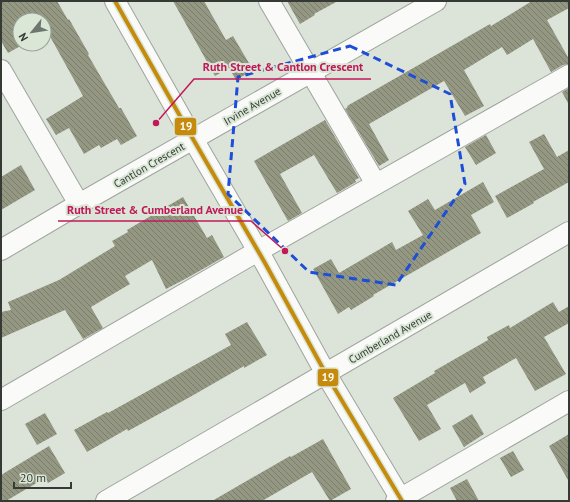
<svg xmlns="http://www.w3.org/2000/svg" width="570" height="502" font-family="'PT Sans',sans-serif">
	<defs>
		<pattern id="building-back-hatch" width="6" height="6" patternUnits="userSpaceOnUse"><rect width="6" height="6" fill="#949883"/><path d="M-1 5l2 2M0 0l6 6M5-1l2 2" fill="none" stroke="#7a7d6c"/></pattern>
	</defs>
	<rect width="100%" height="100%" fill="#dce4da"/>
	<g fill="url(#building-back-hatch)">
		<polygon points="1,1 57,1 68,20 69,19 89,54 88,55 119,108 121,108 137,136 121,145 117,139 101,148 99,145 84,154 69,128 56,135 46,119 83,96 47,31 44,33 44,20 20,20 20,44 24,44 8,53 1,41"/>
		<polygon points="173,1 204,1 226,40 233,36 253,70 236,80 229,68 215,76"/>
		<polygon points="287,1 338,1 314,14 315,15 300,24"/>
		<polygon points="532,1 569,1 569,8 547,20 569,59 569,64 563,65 551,72 533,39 507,55 502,47 464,70 484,106 465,116 444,81 369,124 389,160 379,166 345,109 348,107 347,106 490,24 491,26"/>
		<polygon points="569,88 569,105 562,92"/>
		<polygon points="325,120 359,178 355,180 356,182 337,193 314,155 280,174 302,213 288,221 254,161"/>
		<polygon points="544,134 557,157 569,150 569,182 533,202 534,203 507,218 495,196 544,169 529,142"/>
		<polygon points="486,135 496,153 476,165 465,147"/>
		<polygon points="21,165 35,190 1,210 1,177"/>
		<polygon points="483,182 494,202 471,215 481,233 373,295 374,296 351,310 349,307 338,314 313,269 331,259 339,273 392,242 396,250 423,235 408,211 428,199 435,210"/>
		<polygon points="183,197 207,238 212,235 224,257 187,278 166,289 152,260 125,276 130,284 91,307 103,328 83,339 65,310 1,338 1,312 11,310 8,302 59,280 115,246 112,241 128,232 127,230"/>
		<polygon points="553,302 559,312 569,306 569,323 544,337 566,374 535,391 516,358 483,377 486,383 470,393 465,383 427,405 441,429 419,441 393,398 435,373 434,371 488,340 487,337 509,325 510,328"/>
		<polygon points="247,322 267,355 244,368 244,366 190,397 128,431 127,429 87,452 74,430 107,412 108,413 231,345 225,334"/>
		<polygon points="45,413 57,434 37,445 25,424"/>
		<polygon points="472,414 484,434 464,447 452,426"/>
		<polygon points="569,434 569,482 549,446"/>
		<polygon points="323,439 351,489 330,501 312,472 262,501 212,501 290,456 291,457"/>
		<polygon points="49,446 65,473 48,483 45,478 6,501 1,501 1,475"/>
		<polygon points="513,451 524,470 511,477 500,458"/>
		<polygon points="467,479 479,501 457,501 450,488"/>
	</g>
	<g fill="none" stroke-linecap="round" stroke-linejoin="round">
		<defs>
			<g id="minor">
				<polyline points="115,1 193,139 265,263 326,374 402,501"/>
				<polyline points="269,1 376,184"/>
				<polyline points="1,70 79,204"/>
				<polyline points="1,250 79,204 436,1"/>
				<polyline points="1,400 258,251 569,75"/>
				<polyline points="106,501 569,232"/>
				<polyline points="396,501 569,401"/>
			</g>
		</defs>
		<use href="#minor" stroke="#9ea49d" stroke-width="22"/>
		<use href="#minor" stroke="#fafbf9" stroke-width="20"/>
		<defs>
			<polyline id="bus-1" points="115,1 193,139 265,263 326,374 402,501"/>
		</defs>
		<use href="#bus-1" stroke="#dae7d7" stroke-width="7"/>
		<use href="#bus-1" stroke="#c68b0d" stroke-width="4"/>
	</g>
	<path fill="none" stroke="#1d4ed8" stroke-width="3" stroke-dasharray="8 5" stroke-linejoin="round" d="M 350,46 L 450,94 L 465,184 L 396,285 L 309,272 L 228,194 L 238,77 Z"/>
	<g text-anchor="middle" stroke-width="4" stroke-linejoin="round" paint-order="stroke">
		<g font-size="11" fill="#353a34" stroke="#dae7d7">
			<text transform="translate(252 106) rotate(-30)" y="4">Irvine Avenue</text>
			<text transform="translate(149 165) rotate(-30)" y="4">Cantlon Crescent</text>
			<text transform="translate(390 337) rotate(-30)" y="4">Cumberland Avenue</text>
		</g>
	</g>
	<path fill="none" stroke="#c2185b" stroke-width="1.5" d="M156 123L194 79H371M285 251L251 221H58"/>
	<g fill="#c2185b" stroke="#dae7d7" stroke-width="1.5">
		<circle cx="156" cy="123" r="4"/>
		<circle cx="285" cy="251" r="4"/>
	</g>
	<g font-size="12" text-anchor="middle" font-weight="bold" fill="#c2185b" stroke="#dae7d7" stroke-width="4" stroke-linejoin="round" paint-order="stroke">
		<text x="283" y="71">Ruth Street &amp; Cantlon Crescent</text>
		<text x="155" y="214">Ruth Street &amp; Cumberland Avenue</text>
	</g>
	<g stroke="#dae7d7" stroke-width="1.5">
		<rect x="174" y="117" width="23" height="19" rx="4" fill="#c68b0d"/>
		<rect x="317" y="368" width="22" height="19" rx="4" fill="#c68b0d"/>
	</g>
	<g font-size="11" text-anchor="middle" font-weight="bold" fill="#fff">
		<text x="186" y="130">19</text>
		<text x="328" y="381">19</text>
	</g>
	<rect width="570" height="502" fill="none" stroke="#353a34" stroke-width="4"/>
	<g transform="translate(32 32) rotate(240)"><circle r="19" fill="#dae7d7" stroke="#98a296"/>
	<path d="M0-3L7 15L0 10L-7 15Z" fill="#6f766e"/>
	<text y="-6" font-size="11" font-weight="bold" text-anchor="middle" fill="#353a34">N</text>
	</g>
	<path d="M14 482v6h57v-6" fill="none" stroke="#353a34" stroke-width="2"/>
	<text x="20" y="482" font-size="12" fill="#353a34" stroke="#dae7d7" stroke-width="3" paint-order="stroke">20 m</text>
</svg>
